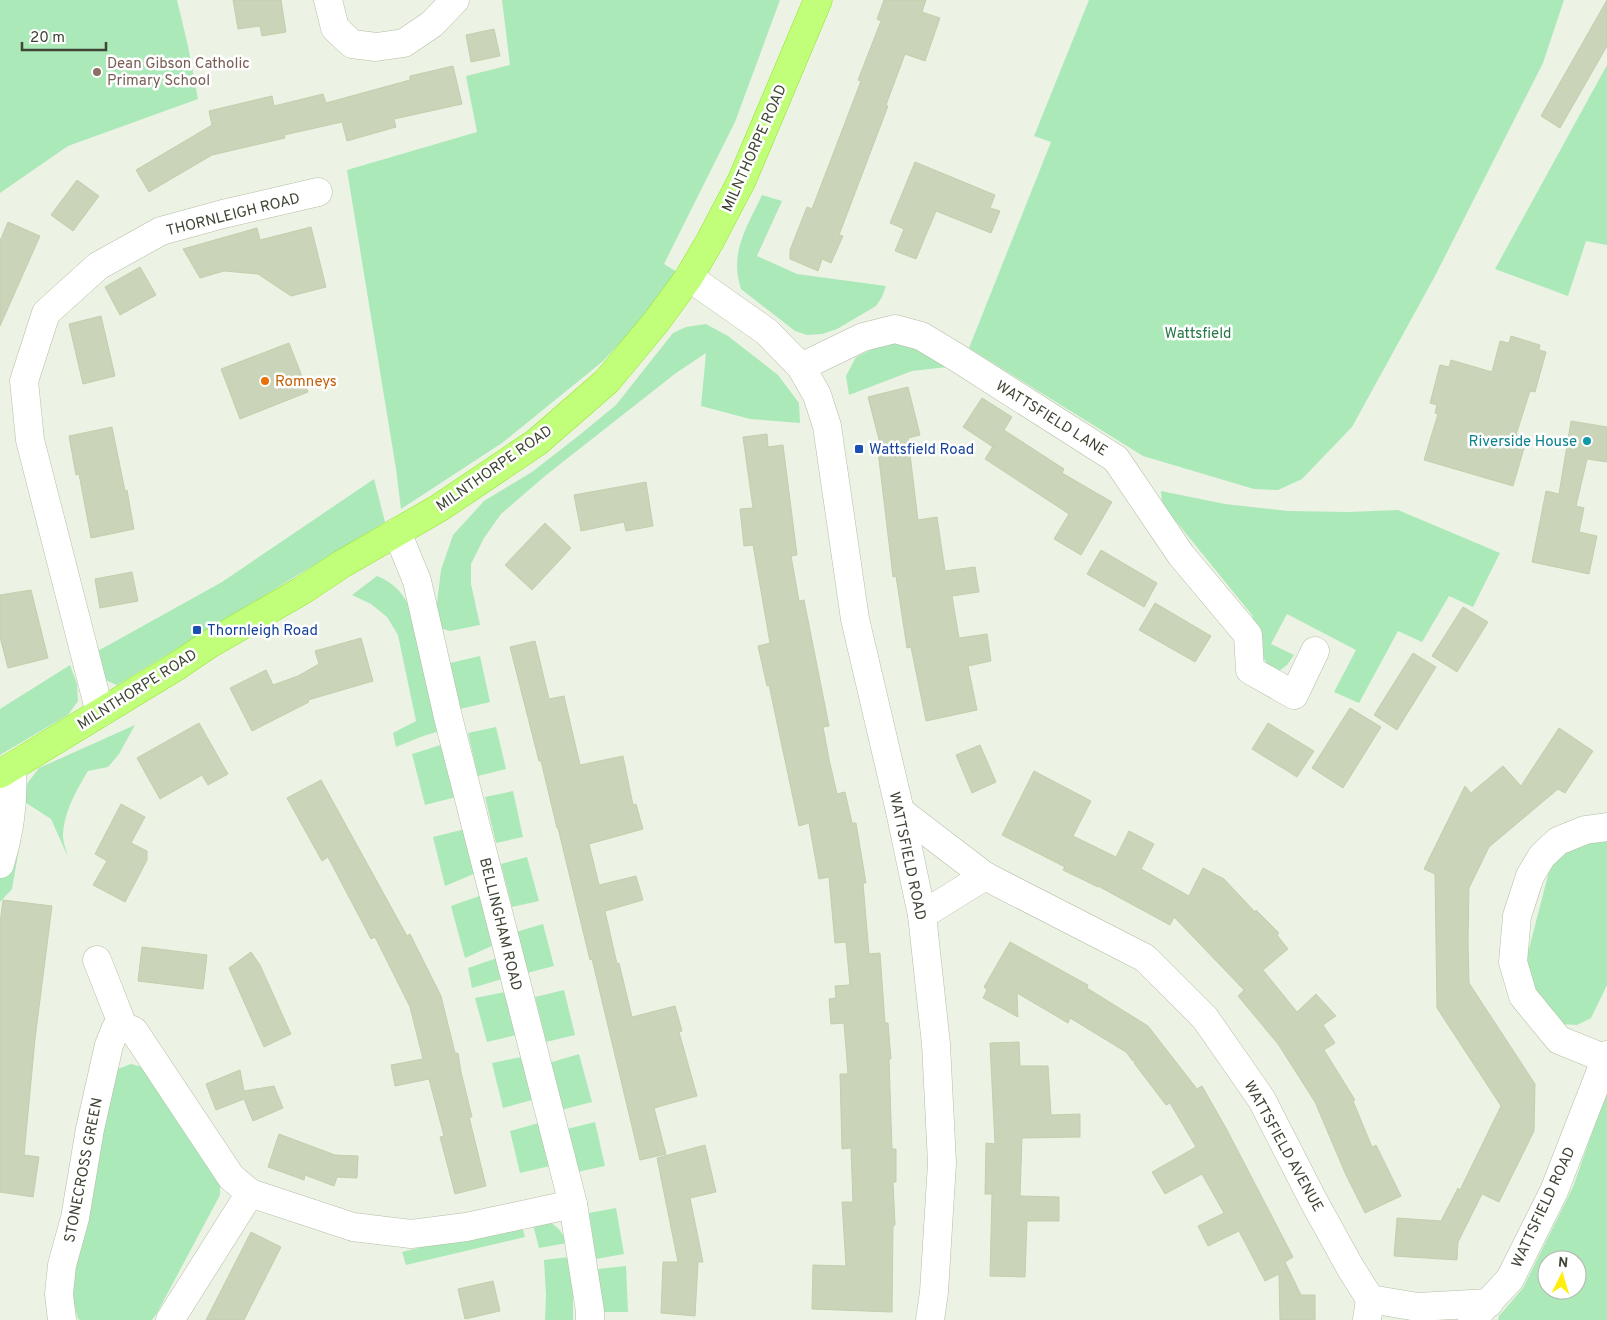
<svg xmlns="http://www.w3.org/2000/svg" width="1607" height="1320" font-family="Overpass,sans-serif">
	<rect width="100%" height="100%" fill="#ecf3e4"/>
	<g fill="#abe9b9" fill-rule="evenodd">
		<polygon points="0,0 177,0 188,46 198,99 68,146 0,193"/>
		<polygon points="502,0 780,0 735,122 664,264 677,272 669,291 602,362 502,443 401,509 396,469 347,170 477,132 466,76 510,65"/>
		<polygon points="1089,0 1564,0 1543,63 1435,276 1352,427 1302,479 1278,490 1254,489 1143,456 969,348 1051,142 1034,136"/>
		<polygon points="1607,65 1607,245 1586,241 1568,296 1495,269"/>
		<path d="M 762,195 L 782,201 L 757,256 L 797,274 L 886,286 L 882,297 L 876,306 L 837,329 L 822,334 L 807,335 L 795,331 L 741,289 C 729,252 747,227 762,195 Z"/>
		<polygon points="706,324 728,336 778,375 799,403 800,423 750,419 701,406 706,353 676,373 620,417 545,476 501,514 484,538 471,564 471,584 480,625 450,631 443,629 439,625 436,611 441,570 453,535 484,501 532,472 577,437 616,405 673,333 686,327"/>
		<polygon points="887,342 914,345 948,367 912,371 849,395 846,376 856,357"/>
		<polygon points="374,479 385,522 117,685 103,679 96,652 222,582"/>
		<polygon points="1161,491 1225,504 1288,511 1348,512 1398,510 1500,553 1473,607 1449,596 1422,642 1398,631 1359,703 1334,692 1356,650 1287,614 1271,644 1294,655 1287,665 1279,671 1268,666 1262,655 1252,615 1162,504"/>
		<path d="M 377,576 C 392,582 400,590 408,604 L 440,731 L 423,736 L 396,747 L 393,733 L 416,721 L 398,635 L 387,617 L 371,604 L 352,595 Z"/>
		<polygon points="480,656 490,702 460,709 450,663"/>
		<polygon points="70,665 77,684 78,701 68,715 0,755 0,709"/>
		<path d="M 135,725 L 119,754 L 108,767 L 88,771 C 76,791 63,813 63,838 C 64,844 66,851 68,857 L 51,819 L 17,797 L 39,768 Z"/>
		<polygon points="496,727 506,769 478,776 468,733"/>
		<polygon points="444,744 456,797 425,805 412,754"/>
		<polygon points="513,791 523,837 496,843 485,797"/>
		<polygon points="0,803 23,826 12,889 0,902"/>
		<polygon points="465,829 476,873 445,886 433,837"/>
		<polygon points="1607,838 1607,985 1591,1018 1577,1025 1558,1024 1545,1011 1524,968 1553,856 1577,842"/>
		<polygon points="527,857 539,901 512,907 501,864"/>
		<polygon points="482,895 494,945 465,958 451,906"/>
		<polygon points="543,924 554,966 527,973 516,932"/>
		<polygon points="497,958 502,979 472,988 468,968"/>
		<polygon points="564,990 575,1035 546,1042 535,997"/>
		<polygon points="505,992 516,1035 487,1042 475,998"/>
		<polygon points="579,1054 592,1102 561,1110 549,1063"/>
		<polygon points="521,1057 532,1100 503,1108 492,1063"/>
		<polygon points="131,1064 146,1068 220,1185 220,1195 157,1313 152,1320 80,1320 78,1319 70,1288 115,1070"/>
		<path d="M 1607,1091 L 1607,1320 L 1498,1320 L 1499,1316 L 1523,1288 L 1573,1187 ZM 1547,1260 L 1577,1260 L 1577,1290 L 1547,1290 Z"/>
		<polygon points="595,1122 605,1166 577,1172 567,1129"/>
		<polygon points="539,1123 550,1166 520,1173 510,1131"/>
		<polygon points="616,1208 624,1254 596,1259 589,1213"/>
		<path d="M 546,1220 C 557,1226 562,1231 567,1243 L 539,1248 L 532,1221 Z"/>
		<polygon points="521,1223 525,1237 406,1265 402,1252"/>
		<polygon points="569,1257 573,1295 573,1320 545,1320 546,1295 544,1260"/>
		<polygon points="626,1266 628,1312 602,1312 598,1269"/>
	</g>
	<g fill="#cad4b9" stroke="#c2cfac">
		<polygon points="233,0 281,0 286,32 262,36 260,26 238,29"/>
		<polygon points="884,0 926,0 922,12 940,18 925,61 905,54 886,105 888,106 839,235 843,236 831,263 822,259 818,271 790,259 790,250 807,207 812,209 861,81 858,80 881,21 877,19"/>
		<polygon points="1607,0 1607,46 1560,128 1541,116"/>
		<polygon points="494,29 500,56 471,62 466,35"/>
		<polygon points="453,66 462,104 394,119 396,127 347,141 342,122 284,135 285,138 212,155 149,192 136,170 212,125 209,111 272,96 274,106 323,94 326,103 410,80 410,76"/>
		<polygon points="915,162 995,195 990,208 1000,211 991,233 936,211 916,259 895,251 904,229 890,223"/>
		<polygon points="77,180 99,196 73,231 51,215"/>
		<polygon points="8,222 40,236 0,326 0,241"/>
		<polygon points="311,227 326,287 291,296 258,274 224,271 200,278 183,249 257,228 260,240"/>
		<polygon points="140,267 156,295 120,315 105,287"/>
		<polygon points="101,316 115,376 83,384 69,324"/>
		<polygon points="1511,336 1540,345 1539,350 1546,352 1535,392 1530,391 1516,435 1527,438 1513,486 1424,460 1438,414 1435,413 1437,405 1430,403 1440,365 1449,367 1451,360 1492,372 1500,341 1509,343"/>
		<polygon points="289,343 308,392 240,419 221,369"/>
		<polygon points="908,387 920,435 908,438 918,520 937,517 945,571 975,567 979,592 952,596 959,638 987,634 991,661 968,666 977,710 926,721 911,647 907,648 896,576 893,577 878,451 882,451 868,397"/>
		<polygon points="982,398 1012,417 1004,430 1064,469 1062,473 1112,502 1081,555 1054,539 1069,514 985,459 995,443 993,447 963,427"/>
		<polygon points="1571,421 1607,427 1607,462 1587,459 1576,506 1584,508 1579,532 1597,536 1589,574 1532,562 1546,491 1559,494"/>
		<polygon points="112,427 125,491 127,490 134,529 91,538 79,474 76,475 69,436"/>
		<polygon points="767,434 768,447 783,445 797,555 791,556 799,601 804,600 829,726 823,727 829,759 837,794 845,792 852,823 856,823 866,883 863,883 869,954 880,953 885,1023 888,1023 891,1059 889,1059 892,1149 896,1149 896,1182 893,1182 895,1225 893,1226 892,1312 812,1309 813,1265 846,1266 842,1202 853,1202 851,1148 842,1149 840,1074 848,1074 844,1023 831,1024 829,999 836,998 835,986 850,985 846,942 835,943 829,877 819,879 809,823 799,826 769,685 767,686 758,646 770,643 753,545 744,546 740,509 753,508 743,437"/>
		<polygon points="646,482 653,526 626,531 624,522 581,531 574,495"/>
		<polygon points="545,523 571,548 532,590 505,565"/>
		<polygon points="1101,550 1157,583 1144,607 1087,574"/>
		<polygon points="132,572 138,601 100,608 95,579"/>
		<polygon points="31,590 48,658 8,668 0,637 0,595"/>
		<polygon points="1155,603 1211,636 1195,662 1139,630"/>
		<polygon points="1463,607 1488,622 1457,672 1432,656"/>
		<polygon points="361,638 373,681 308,700 309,702 252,731 230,688 266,670 273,685 298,676 319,664 315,651"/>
		<polygon points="535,641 549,699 564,696 580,765 623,756 633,805 636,804 643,829 589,844 599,885 636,876 643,900 605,911 617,964 619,963 632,1017 675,1006 682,1031 679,1032 697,1096 654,1108 666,1154 640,1160 592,959 590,960 558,828 557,828 541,761 539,761 510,647"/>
		<polygon points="1413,653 1436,667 1397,730 1374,715"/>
		<polygon points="1350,708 1381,727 1343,788 1312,768"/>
		<polygon points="199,723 228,774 208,785 202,775 160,799 137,758"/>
		<polygon points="1268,723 1314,751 1297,777 1252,749"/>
		<polygon points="1559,728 1593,751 1565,793 1558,789 1489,847 1469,888 1468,941 1469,983 1535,1084 1534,1131 1499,1202 1482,1194 1458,1242 1457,1260 1394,1256 1397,1218 1441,1221 1458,1188 1460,1190 1501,1106 1437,1008 1435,874 1424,869 1465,786 1471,793 1503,766 1521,786"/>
		<polygon points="980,745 996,782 972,793 956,755"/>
		<polygon points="1034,771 1091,801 1073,836 1116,857 1129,831 1154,844 1141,869 1189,896 1203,868 1224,879 1255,912 1256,910 1279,933 1277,935 1288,949 1263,970 1297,1012 1316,994 1336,1016 1323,1025 1335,1043 1324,1050 1355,1100 1353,1101 1372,1147 1376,1145 1401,1196 1365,1213 1346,1175 1315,1102 1278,1044 1238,996 1244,990 1174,917 1170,925 1098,886 1098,887 1063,870 1065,867 1002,835"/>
		<polygon points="321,780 407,936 410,934 441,996 455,1053 458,1053 461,1072 472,1117 469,1117 486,1186 455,1194 440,1137 444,1136 429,1079 395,1086 391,1065 423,1059 410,1007 375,937 371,939 328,857 322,861 287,798"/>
		<polygon points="121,804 145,817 131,843 147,851 147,860 125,902 93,885 107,861 95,854"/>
		<polygon points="3,900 52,906 35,1039 24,1155 39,1157 33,1197 0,1192 0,923"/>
		<polygon points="1010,942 1088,985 1087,988 1148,1026 1197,1089 1202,1086 1227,1130 1293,1257 1285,1262 1301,1295 1315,1295 1315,1320 1280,1320 1279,1274 1265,1281 1239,1231 1208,1246 1198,1226 1224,1213 1202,1174 1165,1194 1152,1172 1196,1147 1170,1103 1166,1105 1134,1063 1137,1063 1132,1060 1126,1052 1070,1018 1068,1023 1017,993 1018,1017 983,998 987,990 984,987"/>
		<polygon points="142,947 207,955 203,989 138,981"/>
		<polygon points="251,952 260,965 291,1034 264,1047 229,968"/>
		<polygon points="1019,1042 1020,1066 1048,1066 1051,1115 1080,1114 1080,1137 1022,1138 1020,1196 1059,1197 1059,1221 1027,1221 1025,1277 990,1276 992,1194 985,1194 986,1143 995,1144 990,1043"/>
		<polygon points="240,1070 244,1091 274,1086 283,1108 253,1121 244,1099 216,1110 206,1084"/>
		<polygon points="279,1134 335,1155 358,1156 357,1178 337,1177 334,1186 305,1175 304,1180 268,1167"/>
		<polygon points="705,1145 716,1192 690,1198 703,1262 698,1262 695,1316 661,1313 663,1262 678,1262 657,1158"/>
		<polygon points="251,1232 281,1247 244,1320 206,1320"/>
		<polygon points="493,1281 500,1311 465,1319 458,1289"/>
	</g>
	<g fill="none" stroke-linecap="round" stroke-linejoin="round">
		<defs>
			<g id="minor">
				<polyline points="328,0 335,28 352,44 376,47 404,43 432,24 455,0"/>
				<polyline points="689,277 767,332 801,367 817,395 827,426 855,619 900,811 922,915 936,1044 942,1163 934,1292 930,1320"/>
				<polyline points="801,367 863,337 895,329 921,336 956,357 1116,459 1181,555 1248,635 1250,670 1294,695 1315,651"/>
				<polyline points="397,532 417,581 448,717 573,1204 590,1311 590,1320"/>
				<polyline points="100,713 30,440 24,381 46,313 98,266 161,231 223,214 318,192"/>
				<polyline points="900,811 985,876 1145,958 1205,1018 1262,1100 1313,1200 1350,1267 1370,1299 1367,1320"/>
				<path d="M 0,864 C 10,832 14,800 12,767"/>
				<polyline points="922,915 985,876"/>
				<polyline points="123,1026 134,1031 231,1177 250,1193"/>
				<polyline points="1606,1059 1559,1040 1523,996 1513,962 1517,916 1530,876 1542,856 1558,841 1585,830 1607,827"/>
				<polyline points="1370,1299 1418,1307 1489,1303"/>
				<polyline points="62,1320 59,1294 62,1265 75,1218 90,1129 109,1045 116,1028 123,1026 97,960"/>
				<polyline points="170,1320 250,1193 353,1227 411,1234 466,1227 573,1204"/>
				<polyline points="1472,1320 1510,1279 1554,1191 1607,1055"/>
			</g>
			<polyline id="trunk" points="0,774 177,666 208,645 303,590 342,564 439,508 537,442 607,381 656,322 689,277 710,241 742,180 818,0"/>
		</defs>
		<use href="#minor" stroke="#b4bea6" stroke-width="29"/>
		<use href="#trunk" stroke="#98e22f" stroke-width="29"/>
		<use href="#minor" stroke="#fff" stroke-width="28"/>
		<use href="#trunk" stroke="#c1ff7a" stroke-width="28"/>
	</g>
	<circle fill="#8d6e63" stroke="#fff" stroke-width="2" cx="97" cy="72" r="5"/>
	<circle fill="#e8710a" stroke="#fff" stroke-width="2" cx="265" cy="381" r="5"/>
	<circle fill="#0f9aa8" stroke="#fff" stroke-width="2" cx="1587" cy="441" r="5"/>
	<g fill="#1a4fb4" stroke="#fff" stroke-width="2">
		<rect x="854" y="444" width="10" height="10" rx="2.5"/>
		<rect x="192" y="625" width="10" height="10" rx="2.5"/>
	</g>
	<g text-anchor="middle" stroke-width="5" stroke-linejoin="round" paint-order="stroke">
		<g font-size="15" fill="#785e54" stroke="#fff" text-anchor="start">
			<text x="107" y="68">Dean Gibson Catholic<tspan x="107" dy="17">Primary School</tspan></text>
		</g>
		<g font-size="15" fill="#3e4534" stroke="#fff">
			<text transform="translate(754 148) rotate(-66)" y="5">MILNTHORPE ROAD</text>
			<text transform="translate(233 214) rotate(-14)" y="5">THORNLEIGH ROAD</text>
			<text transform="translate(1052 418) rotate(32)" y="5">WATTSFIELD LANE</text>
			<text transform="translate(494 468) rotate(-35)" y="5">MILNTHORPE ROAD</text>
			<text transform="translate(137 689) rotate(-32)" y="5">MILNTHORPE ROAD</text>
			<text transform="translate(908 856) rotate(78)" y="5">WATTSFIELD ROAD</text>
			<text transform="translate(501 924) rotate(76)" y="5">BELLINGHAM ROAD</text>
			<text transform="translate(1284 1146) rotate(61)" y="5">WATTSFIELD AVENUE</text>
			<text transform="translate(83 1170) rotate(-79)" y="5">STONECROSS GREEN</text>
			<text transform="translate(1543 1207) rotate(-65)" y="5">WATTSFIELD ROAD</text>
		</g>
		<g font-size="15" fill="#267847" stroke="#fff">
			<text x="1198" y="338">Wattsfield</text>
		</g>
		<g font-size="15" fill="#c56008" stroke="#fff" text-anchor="start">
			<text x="275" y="386">Romneys</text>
		</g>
		<g font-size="15" fill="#0d838f" stroke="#fff" text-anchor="end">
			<text x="1577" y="446">Riverside House</text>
		</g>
		<g font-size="15" fill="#164399" stroke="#fff" text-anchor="start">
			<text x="869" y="454">Wattsfield Road</text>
			<text x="207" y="635">Thornleigh Road</text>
		</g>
	</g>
	<g transform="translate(1562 1275) rotate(5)"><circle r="24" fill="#ffffff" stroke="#b2b5ae"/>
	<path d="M0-4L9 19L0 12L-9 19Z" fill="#ffee0f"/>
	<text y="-8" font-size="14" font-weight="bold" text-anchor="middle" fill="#3e4534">N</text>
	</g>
	<path d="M22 42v8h84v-8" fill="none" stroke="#3e4534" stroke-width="2.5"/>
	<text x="30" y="42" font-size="15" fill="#3e4534" stroke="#ffffff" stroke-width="4" paint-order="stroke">20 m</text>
</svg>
